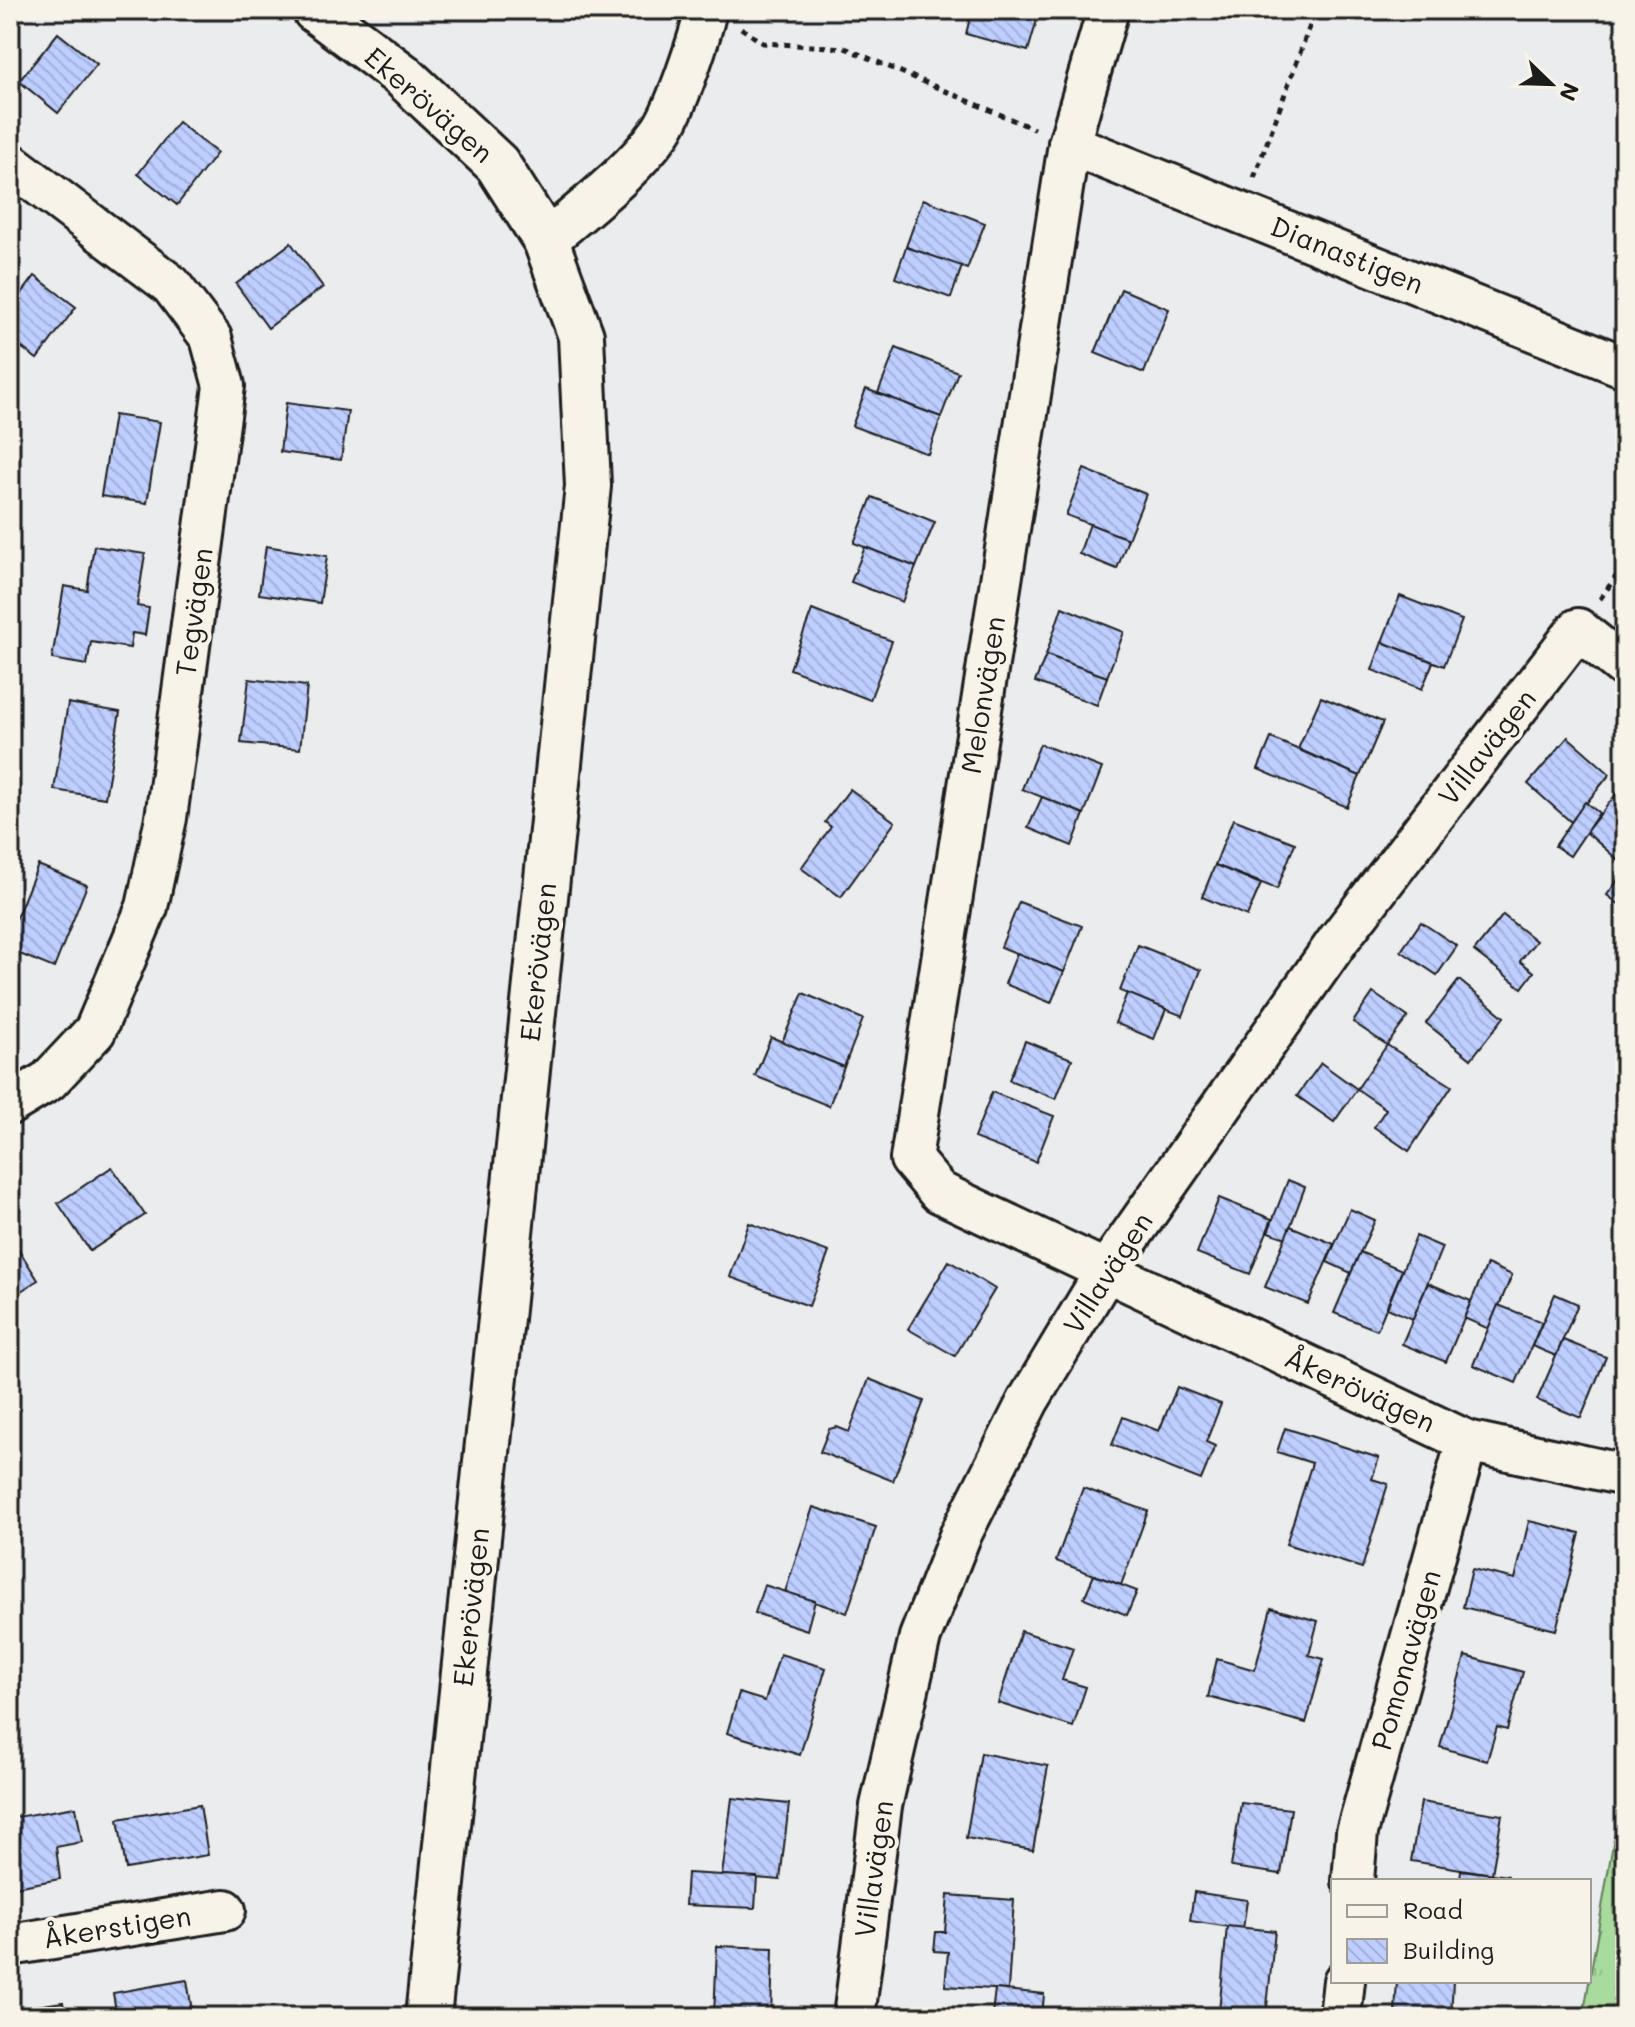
<svg xmlns="http://www.w3.org/2000/svg" width="1635" height="2027" font-family="Mali,sans-serif">
	<defs>
		<pattern id="grass-tufts" width="24" height="20" patternUnits="userSpaceOnUse" patternTransform="scale(2)"><rect width="24" height="20" fill="#a8db9d"/><path d="M3 7l-1-3M5 7V3M7 7l1-3M15 17l-1-3M17 17v-4M19 17l1-3" fill="none" stroke="#90bb87"/></pattern>
		<pattern id="building-back-hatch" width="6" height="6" patternUnits="userSpaceOnUse" patternTransform="scale(2)"><rect width="6" height="6" fill="#bdceff"/><path d="M-1 5l2 2M0 0l6 6M5-1l2 2" fill="none" stroke="#a2b0da"/></pattern>
	</defs>
	<rect width="100%" height="100%" fill="#ebeced"/>
	<filter id="ink" filterUnits="userSpaceOnUse"><feTurbulence type="fractalNoise" baseFrequency=".0125" numOctaves="2"/><feDisplacementMap in="SourceGraphic" scale="16" xChannelSelector="R" yChannelSelector="G"/><feConvolveMatrix kernelMatrix="1 2 1 2 8 2 1 2 1" color-interpolation-filters="sRGB"/></filter>
	<g filter="url(#ink)">
		<polygon fill="url(#grass-tufts)" stroke="#627c5c" stroke-width="2" points="1620,1803 1625,1803 1625,2017 1583,2017"/>
		<g fill="url(#building-back-hatch)" stroke="#1c1c1c" stroke-width="2">
			<polygon points="972,10 1040,10 1028,51 966,34"/>
			<polygon points="58,33 97,64 58,113 19,81"/>
			<polygon points="178,122 217,153 177,205 138,174"/>
			<polygon points="923,199 985,223 967,269 906,247"/>
			<polygon points="291,243 323,287 268,328 236,284"/>
			<polygon points="906,247 962,266 951,298 895,278"/>
			<polygon points="35,276 76,307 37,359 10,339 10,309"/>
			<polygon points="1121,289 1169,309 1144,373 1095,353"/>
			<polygon points="896,348 958,372 941,417 878,393"/>
			<polygon points="866,389 941,417 928,454 852,426"/>
			<polygon points="286,403 348,411 341,460 280,452"/>
			<polygon points="114,415 160,422 147,503 101,496"/>
			<polygon points="1084,469 1146,494 1128,539 1066,515"/>
			<polygon points="872,497 935,522 916,567 854,543"/>
			<polygon points="1090,524 1128,539 1117,569 1079,554"/>
			<polygon points="94,546 145,554 137,606 149,608 145,635 132,633 130,648 91,642 87,665 52,659 64,586 87,590"/>
			<polygon points="266,546 327,556 320,603 259,594"/>
			<polygon points="865,547 916,567 902,602 851,582"/>
			<polygon points="1400,596 1462,620 1444,666 1382,642"/>
			<polygon points="1062,607 1124,632 1107,677 1046,655"/>
			<polygon points="812,610 892,641 870,700 790,669"/>
			<polygon points="1382,642 1433,662 1422,689 1372,670"/>
			<polygon points="1046,655 1107,677 1097,705 1035,682"/>
			<polygon points="249,679 307,686 300,749 241,743"/>
			<polygon points="1321,697 1383,722 1360,776 1298,749"/>
			<polygon points="68,703 120,712 105,798 54,790"/>
			<polygon points="1568,737 1610,774 1571,822 1528,784"/>
			<polygon points="1271,738 1360,776 1347,807 1258,769"/>
			<polygon points="1040,744 1102,768 1084,814 1022,789"/>
			<polygon points="1625,783 1625,866 1586,832"/>
			<polygon points="850,789 895,822 841,897 801,868 831,827 825,822"/>
			<polygon points="1042,797 1084,814 1072,846 1028,828"/>
			<polygon points="1585,802 1599,813 1570,856 1555,846"/>
			<polygon points="1233,819 1295,843 1277,889 1215,865"/>
			<polygon points="38,865 87,885 54,968 10,950 10,933"/>
			<polygon points="1215,865 1261,884 1247,916 1202,897"/>
			<polygon points="1625,870 1625,906 1624,908 1607,895"/>
			<polygon points="1019,902 1082,926 1064,972 1001,947"/>
			<polygon points="1503,915 1536,941 1520,961 1534,972 1522,988 1474,951"/>
			<polygon points="1421,922 1457,946 1437,975 1401,951"/>
			<polygon points="1138,945 1201,970 1183,1016 1120,991"/>
			<polygon points="1017,953 1064,972 1051,1003 1005,984"/>
			<polygon points="1459,980 1504,1017 1471,1059 1426,1023"/>
			<polygon points="803,993 863,1019 844,1067 782,1042"/>
			<polygon points="1127,993 1166,1009 1154,1039 1115,1023"/>
			<polygon points="1373,993 1408,1017 1387,1045 1353,1022"/>
			<polygon points="771,1037 844,1067 829,1106 755,1076"/>
			<polygon points="1025,1041 1072,1059 1056,1099 1009,1080"/>
			<polygon points="1387,1045 1452,1086 1409,1151 1374,1127 1386,1109 1357,1089"/>
			<polygon points="1321,1063 1357,1089 1334,1122 1297,1096"/>
			<polygon points="992,1092 1054,1116 1036,1162 974,1138"/>
			<polygon points="112,1167 145,1215 90,1251 58,1203"/>
			<polygon points="1288,1180 1305,1187 1286,1238 1268,1232"/>
			<polygon points="1219,1198 1272,1219 1250,1274 1197,1253"/>
			<polygon points="1350,1209 1375,1220 1351,1273 1327,1262"/>
			<polygon points="749,1223 829,1252 809,1306 730,1277"/>
			<polygon points="1290,1226 1334,1244 1308,1304 1265,1287"/>
			<polygon points="10,1236 38,1280 10,1298"/>
			<polygon points="1416,1236 1442,1247 1413,1319 1387,1308"/>
			<polygon points="1360,1252 1402,1270 1377,1330 1334,1313"/>
			<polygon points="949,1261 995,1289 955,1356 908,1329"/>
			<polygon points="1487,1264 1512,1275 1489,1329 1464,1318"/>
			<polygon points="1428,1283 1471,1301 1446,1362 1402,1344"/>
			<polygon points="1555,1294 1578,1304 1556,1356 1532,1346"/>
			<polygon points="1498,1305 1542,1322 1516,1383 1473,1365"/>
			<polygon points="1563,1340 1606,1357 1581,1418 1537,1400"/>
			<polygon points="869,1379 924,1401 893,1481 820,1452 829,1429 837,1427 849,1432"/>
			<polygon points="1177,1387 1221,1404 1206,1442 1215,1446 1201,1480 1112,1445 1123,1417 1159,1431"/>
			<polygon points="1285,1428 1379,1458 1372,1479 1388,1484 1362,1568 1286,1544 1312,1463 1277,1452"/>
			<polygon points="1083,1488 1148,1511 1121,1585 1056,1561"/>
			<polygon points="813,1507 876,1527 847,1613 785,1592"/>
			<polygon points="1529,1521 1580,1533 1556,1630 1463,1607 1472,1569 1515,1579"/>
			<polygon points="1094,1575 1137,1591 1127,1615 1084,1598"/>
			<polygon points="764,1585 815,1601 807,1630 755,1613"/>
			<polygon points="1271,1608 1318,1621 1309,1655 1324,1659 1306,1723 1208,1697 1217,1659 1255,1670"/>
			<polygon points="1021,1631 1073,1648 1062,1680 1086,1687 1073,1727 998,1703"/>
			<polygon points="780,1654 826,1668 800,1755 727,1733 739,1693 765,1701"/>
			<polygon points="1465,1656 1523,1672 1507,1730 1497,1727 1487,1761 1440,1747"/>
			<polygon points="981,1753 1048,1766 1033,1850 966,1838"/>
			<polygon points="732,1798 789,1804 780,1880 722,1875"/>
			<polygon points="1421,1802 1502,1815 1492,1874 1411,1861"/>
			<polygon points="1241,1803 1291,1809 1281,1874 1231,1867"/>
			<polygon points="200,1805 208,1855 126,1869 118,1819"/>
			<polygon points="76,1807 82,1842 56,1847 60,1879 10,1888 10,1818"/>
			<polygon points="1461,1870 1508,1876 1508,1881 1460,1881"/>
			<polygon points="687,1873 757,1877 755,1908 685,1905"/>
			<polygon points="1194,1892 1247,1900 1243,1929 1190,1921"/>
			<polygon points="948,1895 1014,1900 1008,1990 945,1986 948,1952 934,1951 936,1932 945,1932"/>
			<polygon points="1227,1926 1275,1931 1266,2016 1219,2012"/>
			<polygon points="717,1946 773,1948 771,2017 714,2017"/>
			<polygon points="187,1980 193,2017 117,2017 113,1993"/>
			<polygon points="1397,1981 1453,1981 1451,2016 1395,2012"/>
			<polygon points="995,1989 1044,1994 1042,2017 992,2014"/>
			<polygon points="63,2002 65,2017 10,2017 10,2010"/>
		</g>
		<g fill="none" stroke-linecap="round" stroke-linejoin="round">
			<defs>
				<g id="street">
					<polyline points="1108,10 1069,144 911,1159 939,1192 1467,1441 1625,1475"/>
					<polyline points="1069,144 1625,367"/>
					<polyline points="10,163 171,285 211,338 224,386 166,818 147,907 95,1031 48,1081 10,1104"/>
					<path d="M 546,241 C 585,207 631,173 661,131 C 676,109 700,37 706,10"/>
					<polyline points="1353,1881 1357,1832 1467,1441"/>
					<polyline points="10,1945 225,1910"/>
					<polyline points="854,2017 881,1806 920,1637 960,1536 1028,1401 1106,1271 1339,939 1578,629 1625,667"/>
					<polyline points="1340,2017 1344,1981"/>
				</g>
				<polyline id="secondary" points="315,10 403,76 497,164 546,241 581,336 588,486 428,2017"/>
			</defs>
			<use href="#street" stroke="#1c1c1c" stroke-width="46"/>
			<use href="#secondary" stroke="#1c1c1c" stroke-width="50"/>
			<g stroke="#1c1c1c" stroke-width="5" stroke-dasharray="6 6" stroke-linecap="butt">
				<polyline points="741,28 763,43 845,48 1034,129"/>
				<polyline points="1254,178 1315,12 1330,10"/>
				<polyline points="1600,599 1625,564"/>
			</g>
			<use href="#street" stroke="#f7f3e8" stroke-width="40"/>
			<use href="#secondary" stroke="#f7f3e8" stroke-width="44"/>
		</g>
	</g>
	<g text-anchor="middle" stroke-width="8" stroke-linejoin="round" paint-order="stroke">
		<g font-size="28" fill="#1c1c1c" stroke="#f7f3e8">
			<text transform="translate(429 105) rotate(41)" y="10">Ekerövägen</text>
			<text transform="translate(1347 255) rotate(22)" y="10">Dianastigen</text>
			<text transform="translate(194 612) rotate(-82)" y="10">Tegvägen</text>
			<text transform="translate(983 695) rotate(-81)" y="10">Melonvägen</text>
			<text transform="translate(1487 747) rotate(-52)" y="10">Villavägen</text>
			<text transform="translate(538 962) rotate(-84)" y="10">Ekerövägen</text>
			<text transform="translate(1108 1273) rotate(-57)" y="10">Villavägen</text>
			<text transform="translate(1360 1390) rotate(25)" y="10">Åkerövägen</text>
			<text transform="translate(471 1607) rotate(-84)" y="10">Ekerövägen</text>
			<text transform="translate(1406 1660) rotate(-74)" y="10">Pomonavägen</text>
			<text transform="translate(874 1869) rotate(-82)" y="10">Villavägen</text>
			<text transform="translate(117 1927) rotate(-9)" y="10">Åkerstigen</text>
		</g>
	</g>
	<rect width="1635" height="2027" fill="none" stroke="#f7f3e8" stroke-width="40"/>
	<rect x="20" y="20" width="1595" height="1987" fill="none" stroke="#1c1c1c" stroke-width="3" filter="url(#ink)"/>
	<rect x="1331" y="1879" width="260" height="104" fill="#f7f3e8" stroke="#9f9d96" stroke-width="2"/>
	<rect x="1347" y="1905" width="40" height="12" fill="#f7f3e8" stroke="#9f9d96" stroke-width="2"/>
	<text x="1403" y="1919" font-size="24" fill="#1c1c1c">Road</text>
	<rect x="1347" y="1939" width="40" height="24" fill="url(#building-back-hatch)" stroke="#9f9d96" stroke-width="2"/>
	<text x="1403" y="1959" font-size="24" fill="#1c1c1c">Building</text>
	<g transform="translate(1551 84) rotate(113)" stroke="#f7f3e8" stroke-width="6" paint-order="stroke">
	<path d="M0-6L14 30L0 20L-14 30Z" fill="#1c1c1c"/>
	<text y="-12" font-size="22" font-weight="bold" text-anchor="middle" fill="#1c1c1c">N</text>
	</g>
</svg>
